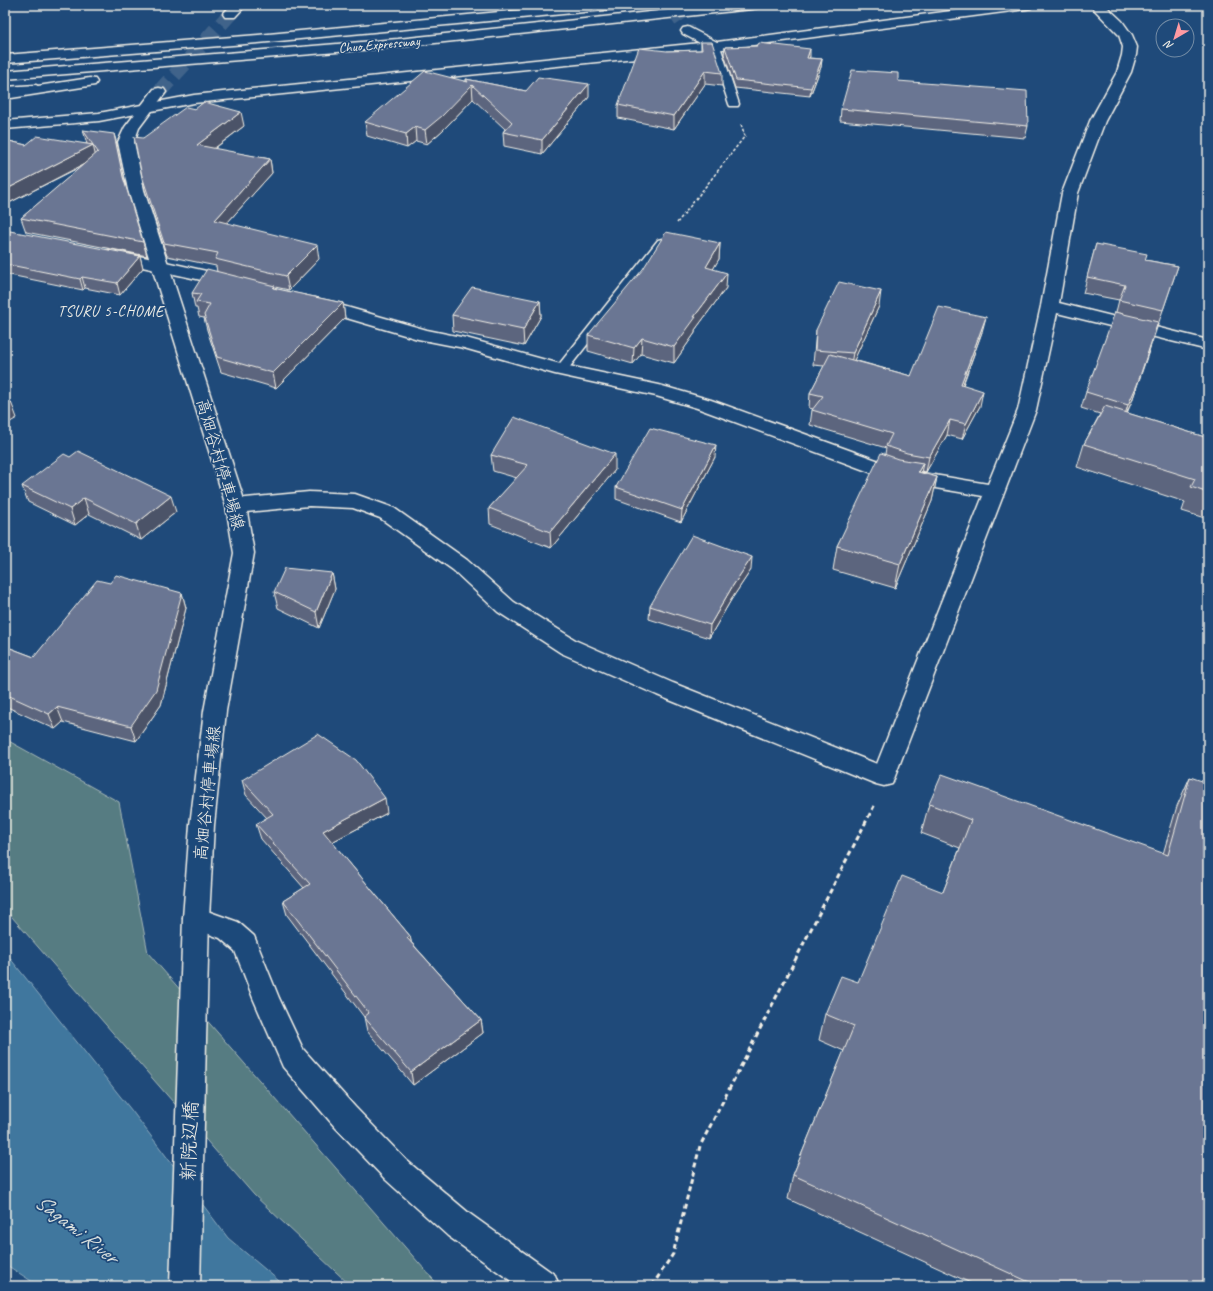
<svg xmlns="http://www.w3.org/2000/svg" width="1213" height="1291" font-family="Caveat,'Klee One',sans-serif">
	<rect width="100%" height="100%" fill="#1f4a7a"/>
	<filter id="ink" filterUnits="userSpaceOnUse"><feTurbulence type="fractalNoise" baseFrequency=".025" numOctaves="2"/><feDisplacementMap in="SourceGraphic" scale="8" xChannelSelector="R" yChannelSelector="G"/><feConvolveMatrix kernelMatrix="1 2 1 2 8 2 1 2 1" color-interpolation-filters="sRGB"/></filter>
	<g filter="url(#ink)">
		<polygon fill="#567c82" stroke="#a5b6b5" points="5,739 119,802 148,953 439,1286 351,1286 254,1195 5,909"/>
		<polygon fill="#41779e" stroke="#89a8bc" points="5,952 132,1111 228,1238 285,1286 39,1286 5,1264"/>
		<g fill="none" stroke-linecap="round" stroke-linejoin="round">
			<polyline stroke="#3f638a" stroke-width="15" stroke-dasharray="15 8" stroke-linecap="butt" points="673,9 688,31"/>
			<polyline stroke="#3f638a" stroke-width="15" stroke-dasharray="15 8" stroke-linecap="butt" points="159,92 230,14"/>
			<defs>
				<g id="service">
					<polygon points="715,43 720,46 739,104 738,106 730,106 729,104 710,46"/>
					<polygon points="36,85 41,88 39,90 5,93 5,87"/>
					<polygon points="662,239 668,242 666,244 565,373 557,373 555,370 557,367 658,240"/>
				</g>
				<g id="minor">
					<polygon points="663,5 677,5 680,9 678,12 668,12"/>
					<polygon points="996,5 1033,5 1031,8 1026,9 715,50 194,103 99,121 5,129 5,121 99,113 194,95 700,43 683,34 681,31 683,28 688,27 717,42"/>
					<polygon points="1090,5 1105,5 1122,21 1132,35 1137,47 1136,55 1131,72 1105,121 1078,193 1059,303 1208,340 1208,350 1057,313 1036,410 892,784 884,786 876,784 657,695 561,653 498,612 453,570 380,518 353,508 309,506 236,513 229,511 226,506 229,501 236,499 309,492 355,494 394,508 467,560 514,602 577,641 673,683 877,764 983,496 894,481 697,408 656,396 555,374 464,348 418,339 309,307 306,303 309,299 315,298 427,330 466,338 564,365 659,385 711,400 904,470 988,484 1018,410 1041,306 1062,193 1090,121 1117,72 1122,55 1123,47 1119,35"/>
					<polygon points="112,250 233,277 239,278 242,282 239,286 233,287 106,259 104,255 106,251"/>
				</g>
				<polygon id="tertiary" points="196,907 238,922 254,936 279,998 303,1049 355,1107 406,1160 470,1214 555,1275 559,1286 518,1286 448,1236 386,1180 335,1127 283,1067 253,998 235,951 220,938 187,926 183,918 187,910"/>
				<g id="secondary">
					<polygon points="231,5 246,5 235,17 225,17 223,14"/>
					<polygon points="159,88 164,89 166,92 139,128 134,142 144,190 246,506 254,553 226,711 214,825 209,918 200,1286 170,1286 183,918 190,825 204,711 234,553 226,506 128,190 118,142 125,127 154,89"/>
				</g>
				<g id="motorway">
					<polygon points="573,5 622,5 620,8 615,9 258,43 5,63 5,55 258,35"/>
					<polygon points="715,5 759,5 757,8 752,9 398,47 5,79 5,71 398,39"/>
					<polygon points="90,78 95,79 97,82 95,85 5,99 5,91"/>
				</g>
			</defs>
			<use href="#service" stroke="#f4f1e8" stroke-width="3"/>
			<use href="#minor" stroke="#f4f1e8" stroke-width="3"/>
			<use href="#tertiary" stroke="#f4f1e8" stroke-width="3"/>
			<use href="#secondary" stroke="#f4f1e8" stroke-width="3"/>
			<use href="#motorway" stroke="#f4f1e8" stroke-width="3"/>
			<polyline stroke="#f4f1e8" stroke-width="1.5" stroke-dasharray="3 2" stroke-linecap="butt" points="677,223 745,136 741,124"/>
			<polyline stroke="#f4f1e8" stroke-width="3" stroke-dasharray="5 3.5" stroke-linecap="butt" points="652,1286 673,1254 700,1146 875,804"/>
			<use href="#service" fill="#1f4a7a" fill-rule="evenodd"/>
			<use href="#minor" fill="#1f4a7a" fill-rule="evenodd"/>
			<use href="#tertiary" fill="#1f4a7a" fill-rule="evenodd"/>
			<use href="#secondary" fill="#1f4a7a" fill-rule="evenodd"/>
			<use href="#motorway" fill="#1f4a7a" fill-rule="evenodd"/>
		</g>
		<g fill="#5c657e" stroke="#f4f1e8">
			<polygon points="701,42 722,73 722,86 705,84 674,129 618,118 618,105 667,51 701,50"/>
			<polygon points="757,46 810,56 809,58 822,59 821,67 810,96 735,88 724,54 725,47"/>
			<polygon points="466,79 526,91 589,97 542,154 504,146 503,132 505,129 473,99 443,130 427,144 416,141 407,148 367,136 365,122 466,81"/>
			<polygon points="898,81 1028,126 1025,138 840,121 841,109"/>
			<polygon points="244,126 214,149 270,159 272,173 227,223 319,259 289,290 275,287 276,289 343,303 345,318 276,388 221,372 207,330 204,318 199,317 197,308 195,308 192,293 217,272 216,266 167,256 145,190 142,176 143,138"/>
			<polygon points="83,130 118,147 125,184 143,242 147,256 26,232 21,218 84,165 5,205 5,140 26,145 87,144"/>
			<polygon points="5,235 140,256 143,268 120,295 85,288 83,290 5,274"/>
			<polygon points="720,243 719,259 713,269 726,288 695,330 695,333 674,363 641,354 633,364 588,351 588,335"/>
			<polygon points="1096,244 1145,260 1178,266 1132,401 1127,413 1208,438 1208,519 1182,511 1185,502 1077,467 1084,444 1100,414 1081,408 1086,392 1116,312 1119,300 1083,293"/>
			<polygon points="540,301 541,316 524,346 453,331 452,315"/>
			<polygon points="879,306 854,360 911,376 982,332 963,385 980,406 962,439 947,435 926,472 921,471 921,473 937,477 932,501 895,588 833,570 837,546 885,454 886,448 810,425 812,410 813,409 809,408 810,393 824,366 813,365 816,330"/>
			<polygon points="491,455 615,470 551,548 490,524 489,508 517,478 493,471"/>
			<polygon points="715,457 681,522 616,499 616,487"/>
			<polygon points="22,486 176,512 141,540 89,514 75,525 28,502"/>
			<polygon points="751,570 731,600 709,638 649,619 650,606"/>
			<polygon points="332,573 335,589 319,628 278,608 274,592"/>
			<polygon points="110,583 182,593 186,608 161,705 136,741 63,722 55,729 5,706 5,646 34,657"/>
			<polygon points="1190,777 1208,1286 977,1286 788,1199 793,1175 844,1051 819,1040 825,1014 858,982 943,892 960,848 921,833 929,804 1163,854 1177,806"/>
			<polygon points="242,780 387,813 332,842 410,936 411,942 481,1020 483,1033 413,1085 367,1031 364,1017 287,915 283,901 304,888 261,839 256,824 267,818 246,795"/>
		</g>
		<g fill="#4b5367" stroke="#f4f1e8">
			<polygon points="810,49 810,56 807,65 807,58"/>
			<polygon points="822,59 821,67 810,96 811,88"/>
			<polygon points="705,71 705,84 674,129 674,116"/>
			<polygon points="589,84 589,97 542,154 542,140"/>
			<polygon points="472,85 473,99 443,130 427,144 425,130"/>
			<polygon points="241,112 244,126 200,159 197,145"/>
			<polygon points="415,127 416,141 407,148 406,134"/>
			<polygon points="114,134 118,147 127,190 123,177"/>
			<polygon points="93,145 96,158 5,205 5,190"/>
			<polygon points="270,159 272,173 217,234 215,220"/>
			<polygon points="720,243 719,259 705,283 706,267"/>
			<polygon points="317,245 319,259 289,290 286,276"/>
			<polygon points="140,256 143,268 120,295 117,283"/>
			<polygon points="727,273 726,288 695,330 695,333 674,363 674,347 694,317"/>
			<polygon points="82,277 85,288 83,290 80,279"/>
			<polygon points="881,291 879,306 850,369 853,353"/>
			<polygon points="540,301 541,316 524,346 523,330"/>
			<polygon points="343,303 345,318 276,388 273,373"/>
			<polygon points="986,317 982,332 957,400 961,384"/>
			<polygon points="1158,322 1132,401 1123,421 1128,405"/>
			<polygon points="642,338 641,354 633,364 634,348"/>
			<polygon points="983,391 980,406 962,439 966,424"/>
			<polygon points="11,402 17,418 5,425 5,406"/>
			<polygon points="950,420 947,435 926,472 929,457"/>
			<polygon points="716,445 715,457 681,522 682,510"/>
			<polygon points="615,454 615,470 551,548 550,532"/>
			<polygon points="923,463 918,487 918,472"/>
			<polygon points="937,477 932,501 895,588 900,564"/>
			<polygon points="171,496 176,512 141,540 136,524"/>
			<polygon points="84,498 89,514 75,525 70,509"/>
			<polygon points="752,557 751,570 731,600 709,638 710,625 732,587"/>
			<polygon points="332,573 335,589 319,628 316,612"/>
			<polygon points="182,593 186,608 161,705 136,741 131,726"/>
			<polygon points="57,707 63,722 55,729 49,714"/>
			<polygon points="385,798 387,813 326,845 323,831"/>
			<polygon points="410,936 413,950 407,938"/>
			<polygon points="481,1020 483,1033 413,1085 411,1072"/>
		</g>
		<g fill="#6b7693" stroke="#f4f1e8">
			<polygon points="701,42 712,42 722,73 705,71 674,116 618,105 639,48 667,51 702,50"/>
			<polygon points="759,43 810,49 807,58 822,59 811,88 736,80 725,47 757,46"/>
			<polygon points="852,70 898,73 898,81 1027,91 1028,126 841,109"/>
			<polygon points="425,71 468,82 466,79 526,91 538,77 589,84 542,140 503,132 512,122 472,85 442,116 425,130 415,127 406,134 365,122"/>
			<polygon points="204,102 241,112 197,145 270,159 215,220 317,245 286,276 215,259 218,253 164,243 142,176 134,137 143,138 186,107 195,109"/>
			<polygon points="83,130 114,134 123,177 143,242 21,218 98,152 93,145 5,190 5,140 26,145 37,136 93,145"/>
			<polygon points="10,231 140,256 117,283 82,277 80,279 5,264 5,235"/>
			<polygon points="666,232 720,243 706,267 727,273 694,317 696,317 674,347 642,338 634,348 588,335 643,269"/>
			<polygon points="1096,244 1147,254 1145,260 1178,266 1163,310 1119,300 1125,285 1087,277"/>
			<polygon points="207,269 275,286 273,288 343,303 273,373 217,357 204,315 210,304 196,302 201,294 192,293"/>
			<polygon points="839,282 881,291 853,353 815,350 816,330"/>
			<polygon points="472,287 540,301 523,330 452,315"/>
			<polygon points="939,307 986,317 961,384 983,391 966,424 950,420 929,457 907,453 886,446 892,434 812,410 823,396 810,393 830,354 911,376"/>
			<polygon points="1115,312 1158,322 1137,385 1128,405 1086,392"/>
			<polygon points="5,399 11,402 5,406"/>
			<polygon points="1105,406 1208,438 1208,493 1191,487 1195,479 1084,444"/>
			<polygon points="514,417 615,454 550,532 489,508 528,465 491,455"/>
			<polygon points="650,428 716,445 682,510 616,487"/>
			<polygon points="78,451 171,496 136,524 84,498 70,509 22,486 64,454 70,457"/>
			<polygon points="881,453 898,459 923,463 918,472 937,477 900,564 837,546"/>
			<polygon points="692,535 752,557 732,587 710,625 650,606"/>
			<polygon points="285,568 332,573 316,612 274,592"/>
			<polygon points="116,575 182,593 156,690 131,726 57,707 49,714 5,694 5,646 34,657 97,580 110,583"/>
			<polygon points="318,734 356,760 385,798 323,831 410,936 407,938 481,1020 411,1072 364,1017 369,1013 283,901 310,884 256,824 273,814 242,780"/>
			<polygon points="942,774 1168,855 1190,777 1208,783 1208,1286 1038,1286 793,1175 854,1026 825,1014 841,976 858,982 902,876 943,892 971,820 929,804"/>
		</g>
	</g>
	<g text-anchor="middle" stroke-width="3.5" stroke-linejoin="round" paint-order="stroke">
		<g font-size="14" fill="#f4f1e8" stroke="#1f4a7a">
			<text transform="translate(379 44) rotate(-5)" y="5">Chuo Expressway</text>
		</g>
		<g font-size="15" letter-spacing="1" fill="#f4f1e8" stroke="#1f4a7a">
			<text x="111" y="316">TSURU 5-CHOME</text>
		</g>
		<g font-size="17" fill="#f4f1e8" stroke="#1f4a7a">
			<text transform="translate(221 464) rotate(74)" y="6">高畑谷村停車場線</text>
			<text transform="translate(207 793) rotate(-84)" y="6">高畑谷村停車場線</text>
		</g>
		<g font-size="20" fill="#f4f1e8" stroke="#1f4a7a">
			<text transform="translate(189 1141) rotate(-88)" y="7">新院辺橋</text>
		</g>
		<g font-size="22" font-style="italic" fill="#d9dfdd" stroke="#1f4a7a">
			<text transform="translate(77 1228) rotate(38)" y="8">Sagami River</text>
		</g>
	</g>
	<rect width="1213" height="1291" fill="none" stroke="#1f4a7a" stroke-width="20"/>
	<rect x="10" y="10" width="1193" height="1271" fill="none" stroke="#f4f1e8" stroke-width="1.5" filter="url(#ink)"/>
	<g transform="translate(1175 38) rotate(218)"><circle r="19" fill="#1f4a7a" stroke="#748da6"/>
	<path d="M0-3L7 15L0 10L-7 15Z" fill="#ff9aa2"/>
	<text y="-6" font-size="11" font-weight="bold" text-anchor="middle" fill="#f4f1e8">N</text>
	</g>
</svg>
